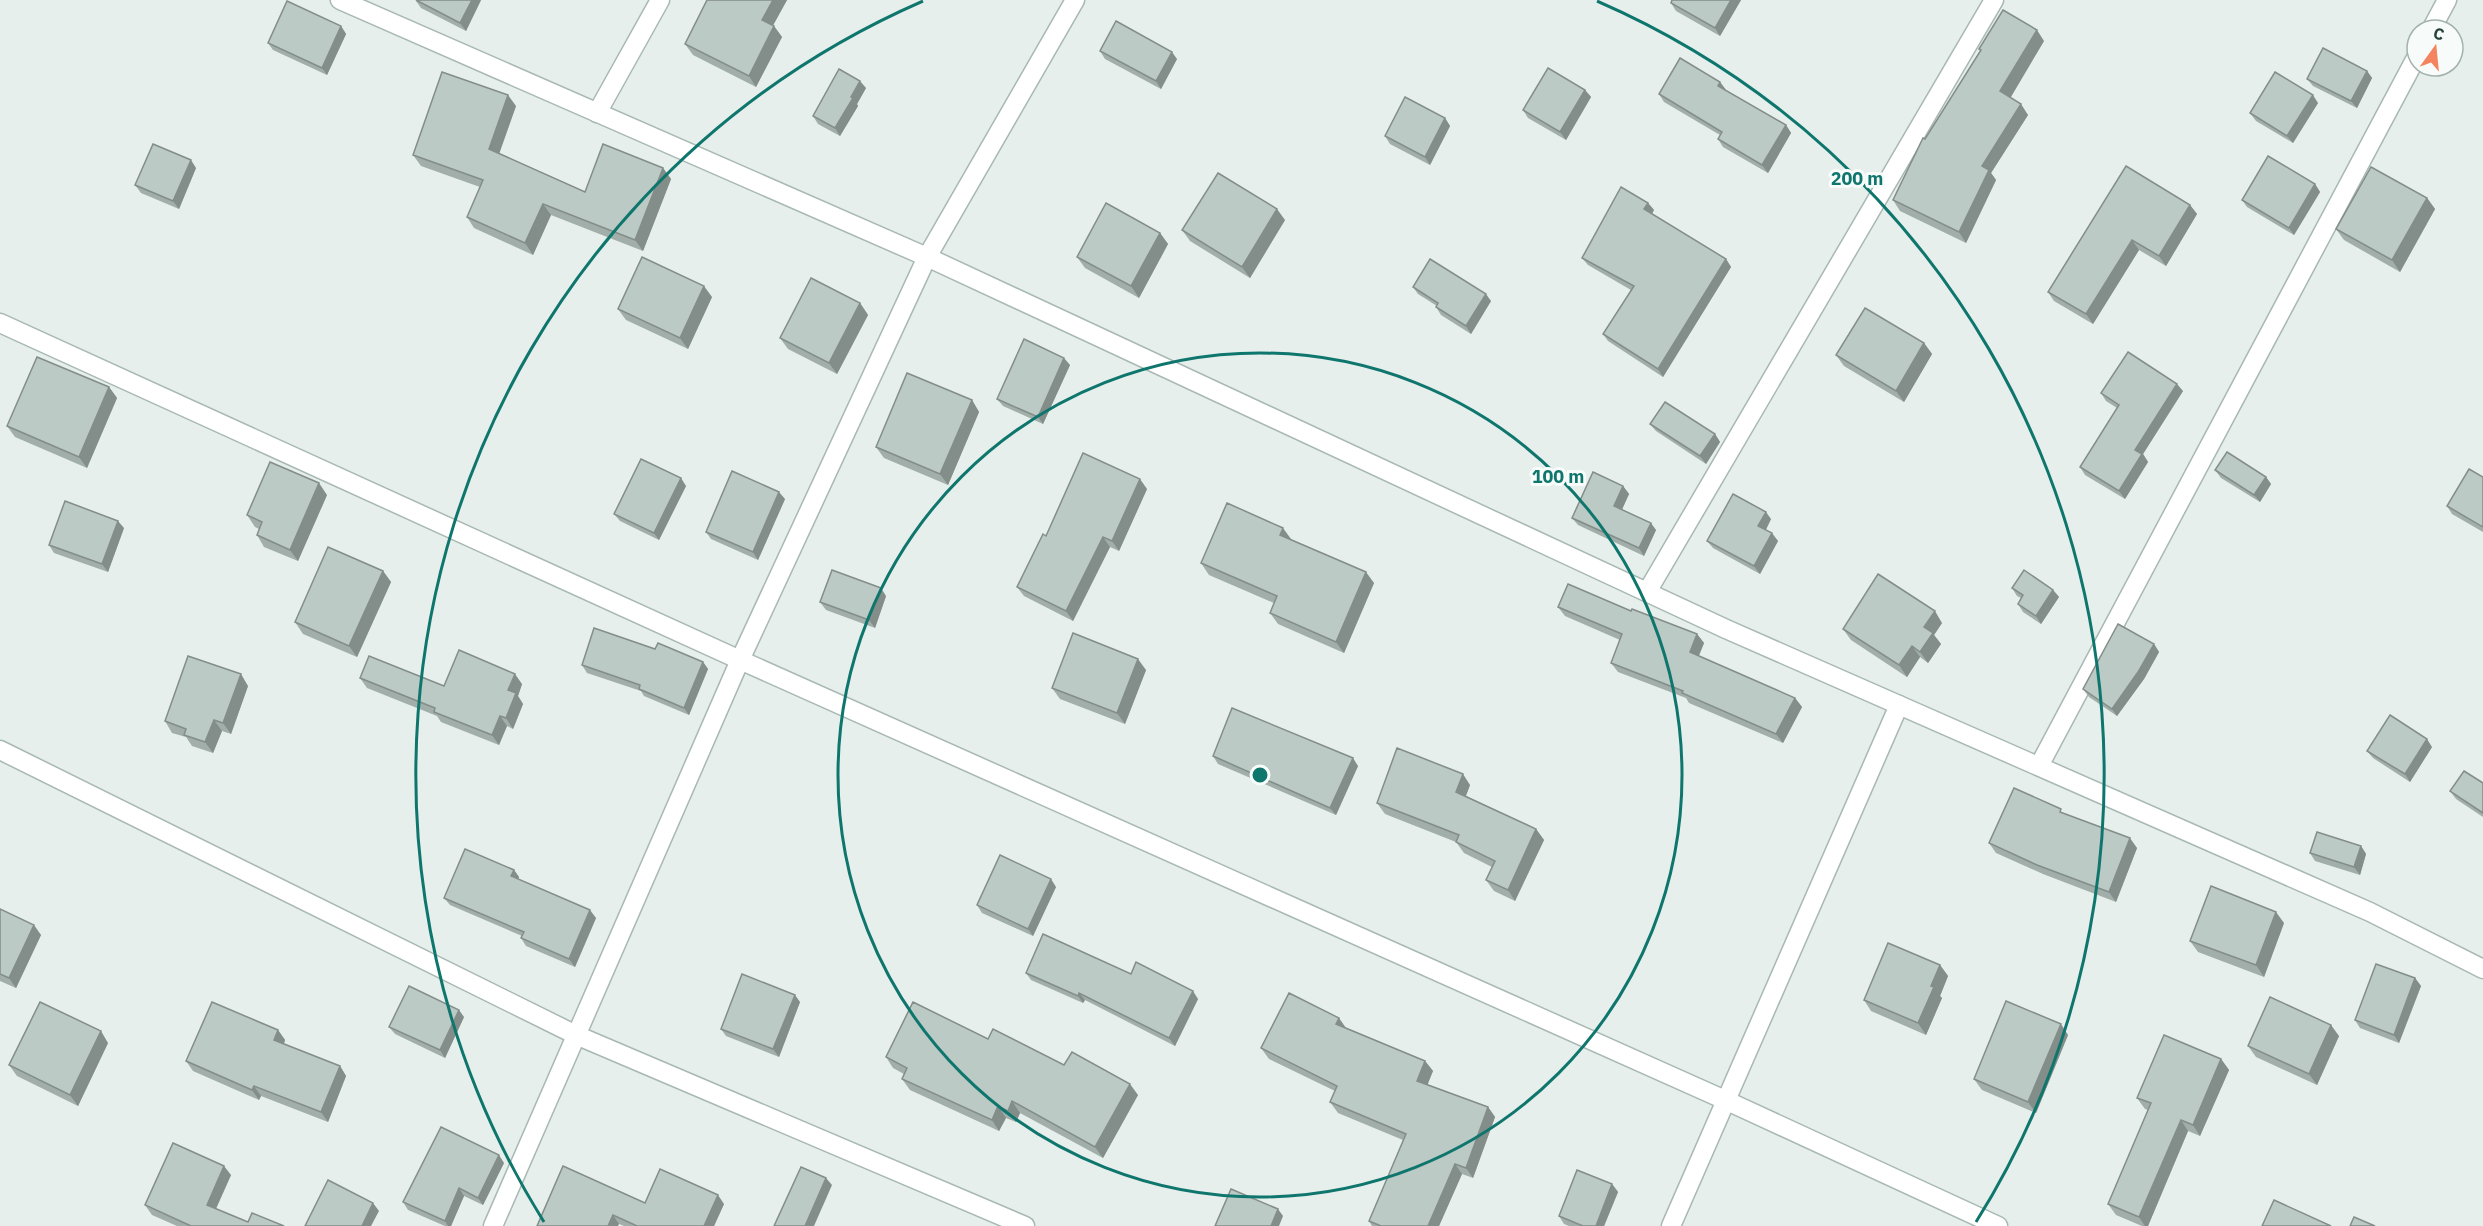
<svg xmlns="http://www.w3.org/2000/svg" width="2483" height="1226" font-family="'IBM Plex Sans',sans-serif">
	<rect width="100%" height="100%" fill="#e6efeb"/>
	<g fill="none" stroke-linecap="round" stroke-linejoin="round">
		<defs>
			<g id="minor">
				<polyline points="340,0 927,257 1726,629 2370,912 2483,969"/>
				<polyline points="2431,30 2447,0"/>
				<polyline points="597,113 660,0"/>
				<polyline points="0,323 740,660 1725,1100 1998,1226"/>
				<polyline points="1647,592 1994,0"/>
				<polyline points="0,750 576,1035 1025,1226"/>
				<polyline points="2039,766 2417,56"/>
				<polyline points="493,1226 740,660 927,257 1075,0"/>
				<polyline points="1671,1226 1899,705"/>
			</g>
		</defs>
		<use href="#minor" stroke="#a8b8b2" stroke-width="21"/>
		<use href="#minor" stroke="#fff" stroke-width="18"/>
	</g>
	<g fill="#a1aea9">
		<polygon points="481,0 466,31 421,8 416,1"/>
		<polygon points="707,0 787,0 773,25 782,37 756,87 693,55 685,44"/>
		<polygon points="1741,0 1720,36 1676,11 1671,3"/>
		<polygon points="341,26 346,34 327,75 273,50 268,43"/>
		<polygon points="2044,41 2010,97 2028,115 1991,173 1996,180 1966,243 1900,211 1893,200 1925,139 1980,51 1979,49"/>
		<polygon points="1100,51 1177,59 1161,89 1105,59"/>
		<polygon points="2367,71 2372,78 2357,108 2313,86 2307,79"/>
		<polygon points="1720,82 1726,90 1786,125 1791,133 1768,173 1723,147 1718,139 1720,135 1664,102 1659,94"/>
		<polygon points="866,88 857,104 858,106 840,136 818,124 813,116"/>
		<polygon points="1585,90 1591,97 1566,140 1528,118 1523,110"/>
		<polygon points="2318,103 2293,143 2256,121 2250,113"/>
		<polygon points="516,106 499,153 585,192 663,168 671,179 643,251 551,215 533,255 474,228 467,217 480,187 421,166 413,155"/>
		<polygon points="1445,118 1450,126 1430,165 1390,144 1385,136"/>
		<polygon points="196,168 179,209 141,193 135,185"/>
		<polygon points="2315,184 2320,192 2294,235 2247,207 2242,200"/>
		<polygon points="2427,198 2435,209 2400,272 2344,240 2336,229"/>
		<polygon points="1648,203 1654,210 1652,214 1726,259 1731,267 1663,377 1608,341 1603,334 1631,290 1588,265 1582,258"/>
		<polygon points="2190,205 2197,214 2166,266 2139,250 2093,324 2054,301 2048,292"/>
		<polygon points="1285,220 1250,278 1190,241 1182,230"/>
		<polygon points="1160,233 1168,244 1139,298 1085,268 1077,257"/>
		<polygon points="1413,287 1491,301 1471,334 1441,315 1436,307 1437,306 1418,294"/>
		<polygon points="712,297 688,349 626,320 618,309"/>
		<polygon points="860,303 868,315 837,374 788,349 780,338"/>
		<polygon points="1924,343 1932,354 1904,402 1844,366 1836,355"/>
		<polygon points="1070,365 1043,424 1003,406 997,399"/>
		<polygon points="109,387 117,398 87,468 15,437 7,426"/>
		<polygon points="2183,391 2143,454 2148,462 2125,499 2085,475 2080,467 2117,408 2106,401 2101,393"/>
		<polygon points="972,400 979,412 948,485 884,458 876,447"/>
		<polygon points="1650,424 1715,434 1720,442 1706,464 1656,431"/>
		<polygon points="2215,470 2266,477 2271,484 2260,502 2221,478"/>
		<polygon points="2483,477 2483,532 2452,514 2447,506"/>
		<polygon points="686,486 659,540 620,521 614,514"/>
		<polygon points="1623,486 1629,494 1622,509 1656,530 1644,556 1578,525 1572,518"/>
		<polygon points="1147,489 1119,551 1110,547 1073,621 1024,596 1017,587 1046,536"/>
		<polygon points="327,495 298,561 264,547 257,535 259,529 255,527 247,515"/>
		<polygon points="785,499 758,560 711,539 706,532"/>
		<polygon points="1771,519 1766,530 1778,541 1760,574 1713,548 1707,541"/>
		<polygon points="124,528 108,572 54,553 49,545"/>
		<polygon points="1291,539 1291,540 1374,583 1344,653 1278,624 1270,613 1274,603 1209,575 1201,563"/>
		<polygon points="383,571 391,582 357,657 303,634 295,622"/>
		<polygon points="2012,588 2053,590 2059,597 2041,624 2023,612 2018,604 2021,598 2017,596"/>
		<polygon points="886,596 875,628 826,610 820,602"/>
		<polygon points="1558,607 1631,611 1697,634 1704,643 1699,656 1795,698 1802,707 1783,743 1689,703 1686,698 1618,672 1611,663 1620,640 1565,616"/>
		<polygon points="1942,623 1934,635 1941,644 1928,663 1920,657 1907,677 1851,640 1843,629"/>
		<polygon points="2154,644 2159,652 2144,679 2117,716 2089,697 2083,689"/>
		<polygon points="655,649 703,662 708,669 689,715 644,696 641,691 587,673 582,665"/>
		<polygon points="1146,670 1125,724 1060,699 1052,688"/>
		<polygon points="360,678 444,686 522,684 518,696 523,704 513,729 507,726 499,745 441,722 437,716 367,688"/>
		<polygon points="248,686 231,734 222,731 213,753 192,746 186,737 172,733 165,721"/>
		<polygon points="2432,747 2410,782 2373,758 2367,751"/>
		<polygon points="1213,756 1358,766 1336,815 1218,764"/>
		<polygon points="2483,783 2483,817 2456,799 2450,791"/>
		<polygon points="1470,785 1466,796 1536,829 1544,840 1515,901 1494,891 1486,880 1492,867 1464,853 1456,842 1385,814 1377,803"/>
		<polygon points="2064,813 2137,848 2116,902 2043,874 1996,853 1989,843"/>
		<polygon points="2361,846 2366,854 2360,875 2315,861 2310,853"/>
		<polygon points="514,870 519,877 518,879 596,918 575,967 526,946 521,938 522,936 450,905 444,898"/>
		<polygon points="1056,887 1033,936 982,913 977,905"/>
		<polygon points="0,909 41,935 16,988 0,981"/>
		<polygon points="2284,923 2264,977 2198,952 2190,941"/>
		<polygon points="1940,965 1948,976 1940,996 1942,998 1926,1035 1871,1011 1864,1000"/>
		<polygon points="1026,973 1131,974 1198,999 1175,1046 1085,1000 1083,1003 1031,980"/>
		<polygon points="2415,978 2421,986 2399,1043 2360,1028 2355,1020"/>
		<polygon points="800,1002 779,1057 726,1036 721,1029"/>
		<polygon points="464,1017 445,1058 395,1034 389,1027"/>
		<polygon points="1346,1028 1425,1061 1433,1071 1427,1084 1488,1107 1495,1117 1473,1178 1462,1174 1439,1226 1372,1226 1369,1221 1403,1140 1338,1113 1330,1102 1335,1091 1269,1059 1261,1048"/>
		<polygon points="278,1030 285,1040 284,1044 340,1066 346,1076 328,1122 261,1096 259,1100 193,1071 186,1061"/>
		<polygon points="2068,1035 2036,1113 1982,1090 1974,1079"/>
		<polygon points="2339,1036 2317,1085 2256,1057 2248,1046"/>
		<polygon points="988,1039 1064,1065 1138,1095 1103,1158 1020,1113 1016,1122 1006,1118 999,1131 910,1090 902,1079 904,1074 893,1068 886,1057"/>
		<polygon points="108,1043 78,1106 17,1076 9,1065"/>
		<polygon points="2221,1059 2229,1070 2200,1136 2188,1131 2148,1226 2142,1226 2116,1215 2108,1204 2148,1110 2145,1109 2137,1098"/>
		<polygon points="504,1163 483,1205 464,1196 451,1226 445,1226 408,1210 403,1202"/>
		<polygon points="231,1175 216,1209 248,1222 284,1226 177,1226 152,1215 145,1205"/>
		<polygon points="1612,1184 1618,1192 1604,1226 1569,1226 1564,1224 1559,1216"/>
		<polygon points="645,1203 724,1204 714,1226 624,1226 619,1224 537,1226"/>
	</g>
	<g fill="#838d89">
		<polygon points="472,0 481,0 466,31 460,23"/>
		<polygon points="773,0 787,0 770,31 762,20"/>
		<polygon points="1731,0 1741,0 1720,36 1715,28"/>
		<polygon points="341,26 346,34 327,75 322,68"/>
		<polygon points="774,26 782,37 756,87 749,76"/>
		<polygon points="2037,30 2044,41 2008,102 2000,91"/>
		<polygon points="1172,52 1177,59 1161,89 1156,81"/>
		<polygon points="2367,71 2372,78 2357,108 2351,101"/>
		<polygon points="860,81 866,88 857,104 858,106 840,136 835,128"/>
		<polygon points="1720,82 1726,90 1718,86"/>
		<polygon points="1585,90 1591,97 1566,140 1560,132"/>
		<polygon points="508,95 516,106 497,160 489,149"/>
		<polygon points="2313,95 2318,103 2293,143 2287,136"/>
		<polygon points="2021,104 2028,115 1991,173 1996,180 1966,243 1959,232 1982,166"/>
		<polygon points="1445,118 1450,126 1430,165 1425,157"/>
		<polygon points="1786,125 1791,133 1768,173 1762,165"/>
		<polygon points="191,160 196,168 179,209 173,201"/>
		<polygon points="663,168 671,179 643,251 635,240"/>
		<polygon points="2315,184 2320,192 2294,235 2289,228"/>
		<polygon points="2427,198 2435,209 2400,272 2392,260"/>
		<polygon points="1648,203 1654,210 1650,217 1644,209"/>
		<polygon points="543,204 551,215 533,255 525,243"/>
		<polygon points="2190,205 2197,214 2166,266 2159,256"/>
		<polygon points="1277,209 1285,220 1250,278 1242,267"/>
		<polygon points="1160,233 1168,244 1139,298 1131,286"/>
		<polygon points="2132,240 2139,250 2093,324 2086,314"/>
		<polygon points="1726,259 1731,267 1663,377 1658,369"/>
		<polygon points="704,286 712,297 688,349 680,338"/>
		<polygon points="1486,294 1491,301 1471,334 1466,326"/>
		<polygon points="860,303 868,315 837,374 829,363"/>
		<polygon points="1924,343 1932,354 1904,402 1896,391"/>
		<polygon points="1064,358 1070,365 1043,424 1038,417"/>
		<polygon points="2177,384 2183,391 2143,454 2148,462 2125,499 2119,491 2135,450"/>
		<polygon points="109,387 117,398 87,468 79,457"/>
		<polygon points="972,400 979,412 948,485 940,474"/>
		<polygon points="1715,434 1720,442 1706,464 1700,456"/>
		<polygon points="2266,477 2271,484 2260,502 2254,495"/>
		<polygon points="681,478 686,486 659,540 654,533"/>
		<polygon points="1140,479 1147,489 1119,551 1112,541"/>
		<polygon points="319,483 327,495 298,561 290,550"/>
		<polygon points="1623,486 1629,494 1620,514 1614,506"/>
		<polygon points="779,492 785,499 758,560 753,552"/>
		<polygon points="1766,512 1771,519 1764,533 1758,526"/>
		<polygon points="118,521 124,528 108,572 102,564"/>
		<polygon points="1651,523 1656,530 1644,556 1639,548"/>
		<polygon points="1283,528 1291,539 1288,546 1280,535"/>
		<polygon points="1772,533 1778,541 1760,574 1754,566"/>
		<polygon points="1103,537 1110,547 1073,621 1066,611"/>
		<polygon points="383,571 391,582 357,657 349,646"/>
		<polygon points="1366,572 1374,583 1344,653 1336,642"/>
		<polygon points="881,588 886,596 875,628 869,620"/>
		<polygon points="2053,590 2059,597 2041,624 2036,616"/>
		<polygon points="1935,611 1942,623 1934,635 1941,644 1928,663 1920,652 1924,627"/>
		<polygon points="1697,634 1704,643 1696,662 1690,652"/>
		<polygon points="2154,644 2159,652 2144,679 2117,716 2112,709"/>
		<polygon points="1912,646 1920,657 1907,677 1899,665"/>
		<polygon points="1138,659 1146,670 1125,724 1117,713"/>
		<polygon points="703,662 708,669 689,715 684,708"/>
		<polygon points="241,674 248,686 231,734 223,723"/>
		<polygon points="515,674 522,684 518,696 523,704 513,729 506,718 508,690"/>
		<polygon points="1795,698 1802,707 1783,743 1776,734"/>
		<polygon points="500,716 507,726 499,745 492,735"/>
		<polygon points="214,720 222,731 213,753 205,742"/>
		<polygon points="2427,739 2432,747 2410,782 2405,774"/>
		<polygon points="1353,758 1358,766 1336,815 1330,808"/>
		<polygon points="1463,774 1470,785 1463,803 1456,792"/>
		<polygon points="1536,829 1544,840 1515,901 1508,890"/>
		<polygon points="2130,838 2137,848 2116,902 2109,892"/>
		<polygon points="2361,846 2366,854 2360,875 2354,867"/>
		<polygon points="514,870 519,877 516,884 511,876"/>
		<polygon points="1051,879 1056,887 1033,936 1028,929"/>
		<polygon points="590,910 596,918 575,967 569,959"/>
		<polygon points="2276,912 2284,923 2264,977 2256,965"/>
		<polygon points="34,925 41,935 16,988 9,978"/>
		<polygon points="1940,965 1948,976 1940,996 1942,998 1926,1035 1918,1023 1931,986"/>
		<polygon points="2415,978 2421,986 2399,1043 2394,1035"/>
		<polygon points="1193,991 1198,999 1175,1046 1169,1038"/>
		<polygon points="1079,993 1085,1000 1083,1003 1078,996"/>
		<polygon points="795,995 800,1002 779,1057 773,1049"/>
		<polygon points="459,1010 464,1017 445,1058 440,1050"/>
		<polygon points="1339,1018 1346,1028 1336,1024"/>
		<polygon points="2061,1024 2068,1035 2036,1113 2028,1102"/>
		<polygon points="2331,1025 2339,1036 2317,1085 2309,1074"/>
		<polygon points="278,1030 285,1040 281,1050 274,1040"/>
		<polygon points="101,1031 108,1043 78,1106 70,1095"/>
		<polygon points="2221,1059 2229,1070 2200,1136 2193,1125"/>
		<polygon points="1425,1061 1433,1071 1425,1091 1417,1081"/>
		<polygon points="340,1066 346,1076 328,1122 321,1112"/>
		<polygon points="1130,1084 1138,1095 1103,1158 1095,1147"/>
		<polygon points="254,1086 261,1096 259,1100 252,1090"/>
		<polygon points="1012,1101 1020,1113 1016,1122 1008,1111"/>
		<polygon points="998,1106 1006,1118 999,1131 992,1120"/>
		<polygon points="1488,1107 1495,1117 1473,1178 1466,1168"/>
		<polygon points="2181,1120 2188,1131 2148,1226 2145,1226 2139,1217"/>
		<polygon points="499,1155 504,1163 483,1205 478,1198"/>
		<polygon points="1455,1164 1462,1174 1439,1226 1428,1226"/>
		<polygon points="224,1166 231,1175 213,1215 207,1205"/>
		<polygon points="826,1178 832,1185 814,1226 805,1226"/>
		<polygon points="1612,1184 1618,1192 1604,1226 1596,1226"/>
		<polygon points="459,1188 464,1196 451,1226 448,1226 445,1221"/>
		<polygon points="718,1195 724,1204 714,1226 704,1226"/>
		<polygon points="373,1203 379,1211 371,1226 362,1226"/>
		<polygon points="1278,1209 1283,1216 1279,1226 1271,1226"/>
		<polygon points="613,1215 619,1224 618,1226 608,1226"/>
	</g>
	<g fill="#bbcac4" stroke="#838d89" stroke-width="1.5">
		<polygon points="416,0 472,0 460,23"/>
		<polygon points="707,0 773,0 762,20 774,26 749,76 685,44"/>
		<polygon points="1672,0 1731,0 1715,28 1671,3"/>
		<polygon points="287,1 341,26 322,68 268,43"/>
		<polygon points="2003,10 2037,30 2000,91 2021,104 1982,166 1989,170 1959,232 1893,200 1923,138 1925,139 1981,50 1979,49"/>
		<polygon points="1116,21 1172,52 1156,81 1100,51"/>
		<polygon points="2323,48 2367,71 2351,101 2307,79"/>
		<polygon points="1680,58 1720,82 1718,86 1786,125 1762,165 1718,139 1722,132 1659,94"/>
		<polygon points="1548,68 1585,90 1560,132 1523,110"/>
		<polygon points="839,69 860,81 851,97 853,98 835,128 813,116"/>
		<polygon points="442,72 508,95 489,149 585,192 603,144 663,168 635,240 543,204 525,243 467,217 483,180 413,155"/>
		<polygon points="2275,72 2313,95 2287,136 2250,113"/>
		<polygon points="1405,97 1445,118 1425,157 1385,136"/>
		<polygon points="153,144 191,160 173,201 135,185"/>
		<polygon points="2268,156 2315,184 2289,228 2242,200"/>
		<polygon points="2126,166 2190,205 2159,256 2132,240 2086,314 2048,292"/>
		<polygon points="2371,167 2427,198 2392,260 2336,229"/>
		<polygon points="1218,173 1277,209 1242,267 1182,230"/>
		<polygon points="1621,187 1648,203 1644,209 1726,259 1658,369 1603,334 1634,286 1582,258"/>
		<polygon points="1106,203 1160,233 1131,286 1077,257"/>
		<polygon points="642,257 704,286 680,338 618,309"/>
		<polygon points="1430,259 1486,294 1466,326 1436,307 1438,303 1413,287"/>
		<polygon points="811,278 860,303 829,363 780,338"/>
		<polygon points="1865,308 1924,343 1896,391 1836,355"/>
		<polygon points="1024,339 1064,358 1038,417 997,399"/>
		<polygon points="2128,352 2177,384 2135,450 2142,454 2119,491 2080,467 2119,405 2101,393"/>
		<polygon points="37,357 109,387 79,457 7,426"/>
		<polygon points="907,373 972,400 940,474 876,447"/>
		<polygon points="1665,402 1715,434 1700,456 1650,424"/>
		<polygon points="2227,452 2266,477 2254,495 2215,470"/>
		<polygon points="1083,453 1140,479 1112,541 1103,537 1066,611 1017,587 1043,534 1046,536"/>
		<polygon points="641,459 681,478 654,533 614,514"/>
		<polygon points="270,462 319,483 290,550 257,535 262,522 247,515"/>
		<polygon points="2469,469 2483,477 2483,527 2447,506"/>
		<polygon points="732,471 779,492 753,552 706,532"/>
		<polygon points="1593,472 1623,486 1614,506 1651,523 1639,548 1572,518"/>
		<polygon points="1733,494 1766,512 1758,526 1772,533 1754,566 1707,541"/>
		<polygon points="65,501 118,521 102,564 49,545"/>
		<polygon points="1227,503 1283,528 1280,535 1366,572 1336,642 1270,613 1277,596 1201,563"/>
		<polygon points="328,547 383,571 349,646 295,622"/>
		<polygon points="832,570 881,588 869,620 820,602"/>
		<polygon points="2024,570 2053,590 2036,616 2018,604 2023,595 2012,588"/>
		<polygon points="1878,574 1935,611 1924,627 1933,633 1920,652 1912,646 1899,665 1843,629"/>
		<polygon points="1568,584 1631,611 1632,609 1697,634 1690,652 1795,698 1776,734 1682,693 1683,691 1611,663 1622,634 1558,607"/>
		<polygon points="2118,624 2154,644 2138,672 2112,709 2083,689"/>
		<polygon points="594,628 655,649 658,643 703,662 684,708 639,689 640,685 582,665"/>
		<polygon points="1073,633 1138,659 1117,713 1052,688"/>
		<polygon points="459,650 515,674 508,690 516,693 506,718 500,716 492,735 434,712 435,708 360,678 369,656 444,686"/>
		<polygon points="188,656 241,674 223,723 214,720 205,742 184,735 186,729 165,721"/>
		<polygon points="1232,708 1353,758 1330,808 1213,756"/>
		<polygon points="2390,715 2427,739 2405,774 2367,751"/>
		<polygon points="1397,748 1463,774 1456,792 1536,829 1508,890 1486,880 1495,861 1456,842 1459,835 1377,803"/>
		<polygon points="2464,771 2483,783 2483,813 2450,791"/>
		<polygon points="2014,788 2061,809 2060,812 2130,838 2109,892 2037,865 1989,843"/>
		<polygon points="2317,832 2361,846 2354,867 2310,853"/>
		<polygon points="465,849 514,870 511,876 590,910 569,959 521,938 524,932 444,898"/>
		<polygon points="1000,855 1051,879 1028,929 977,905"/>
		<polygon points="2211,886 2276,912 2256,965 2190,941"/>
		<polygon points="0,909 34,925 9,978 0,974"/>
		<polygon points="1043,934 1131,974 1136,962 1193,991 1169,1038 1079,993 1078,996 1026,973"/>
		<polygon points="1888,943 1940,965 1931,986 1934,987 1918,1023 1864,1000"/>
		<polygon points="2376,964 2415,978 2394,1035 2355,1020"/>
		<polygon points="742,974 795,995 773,1049 721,1029"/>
		<polygon points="409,986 459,1010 440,1050 389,1027"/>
		<polygon points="1289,993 1339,1018 1336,1024 1425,1061 1417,1081 1488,1107 1466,1168 1455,1164 1428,1226 1381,1226 1369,1221 1406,1134 1330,1102 1337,1086 1261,1048"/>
		<polygon points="2270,997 2331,1025 2309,1074 2248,1046"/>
		<polygon points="2006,1001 2061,1024 2028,1102 1974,1079"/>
		<polygon points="40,1002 101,1031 70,1095 9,1065"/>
		<polygon points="212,1002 278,1030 274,1040 340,1066 321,1112 254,1086 252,1090 186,1061"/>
		<polygon points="913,1002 988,1039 993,1029 1064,1065 1072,1052 1130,1084 1095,1147 1012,1101 1008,1111 998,1106 992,1120 902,1079 907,1068 886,1057"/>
		<polygon points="2164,1035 2221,1059 2193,1125 2181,1120 2139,1217 2108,1204 2151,1103 2137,1098"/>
		<polygon points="441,1127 499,1155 478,1198 459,1188 445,1221 403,1202"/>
		<polygon points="173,1143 224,1166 207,1205 248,1222 252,1213 284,1226 191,1226 145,1205"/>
		<polygon points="563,1166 645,1203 660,1169 718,1195 704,1226 637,1226 613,1215 608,1226 537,1226"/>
		<polygon points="801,1167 826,1178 805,1226 774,1226"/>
		<polygon points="1577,1170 1612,1184 1596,1226 1583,1226 1559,1216"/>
		<polygon points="328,1180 373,1203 362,1226 305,1226"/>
		<polygon points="1231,1189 1278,1209 1271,1226 1215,1226"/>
		<polygon points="2274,1200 2331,1226 2262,1226"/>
		<polygon points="2354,1217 2375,1226 2350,1226"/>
	</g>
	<g fill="none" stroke="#0f766e" stroke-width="3">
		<circle cx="1260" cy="775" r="422"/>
		<path d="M544 1222A844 844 0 0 1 923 1M1597 1A844 844 0 0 1 1976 1222"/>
	</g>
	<circle cx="1260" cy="775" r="9" fill="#0f766e" stroke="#f7fbf9" stroke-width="3"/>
	<g font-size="18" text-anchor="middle" font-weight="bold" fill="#0f766e" stroke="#f7fbf9" stroke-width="6" stroke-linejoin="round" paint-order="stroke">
		<text x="1857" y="185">200 m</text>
		<text x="1558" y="483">100 m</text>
	</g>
	<g transform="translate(2435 48) rotate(15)"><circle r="28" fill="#f7fbf9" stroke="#a3b1ad" stroke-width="1.5"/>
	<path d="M0-4.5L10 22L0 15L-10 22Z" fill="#f4845f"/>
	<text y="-9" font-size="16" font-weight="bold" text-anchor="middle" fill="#24423a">С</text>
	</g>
</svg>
